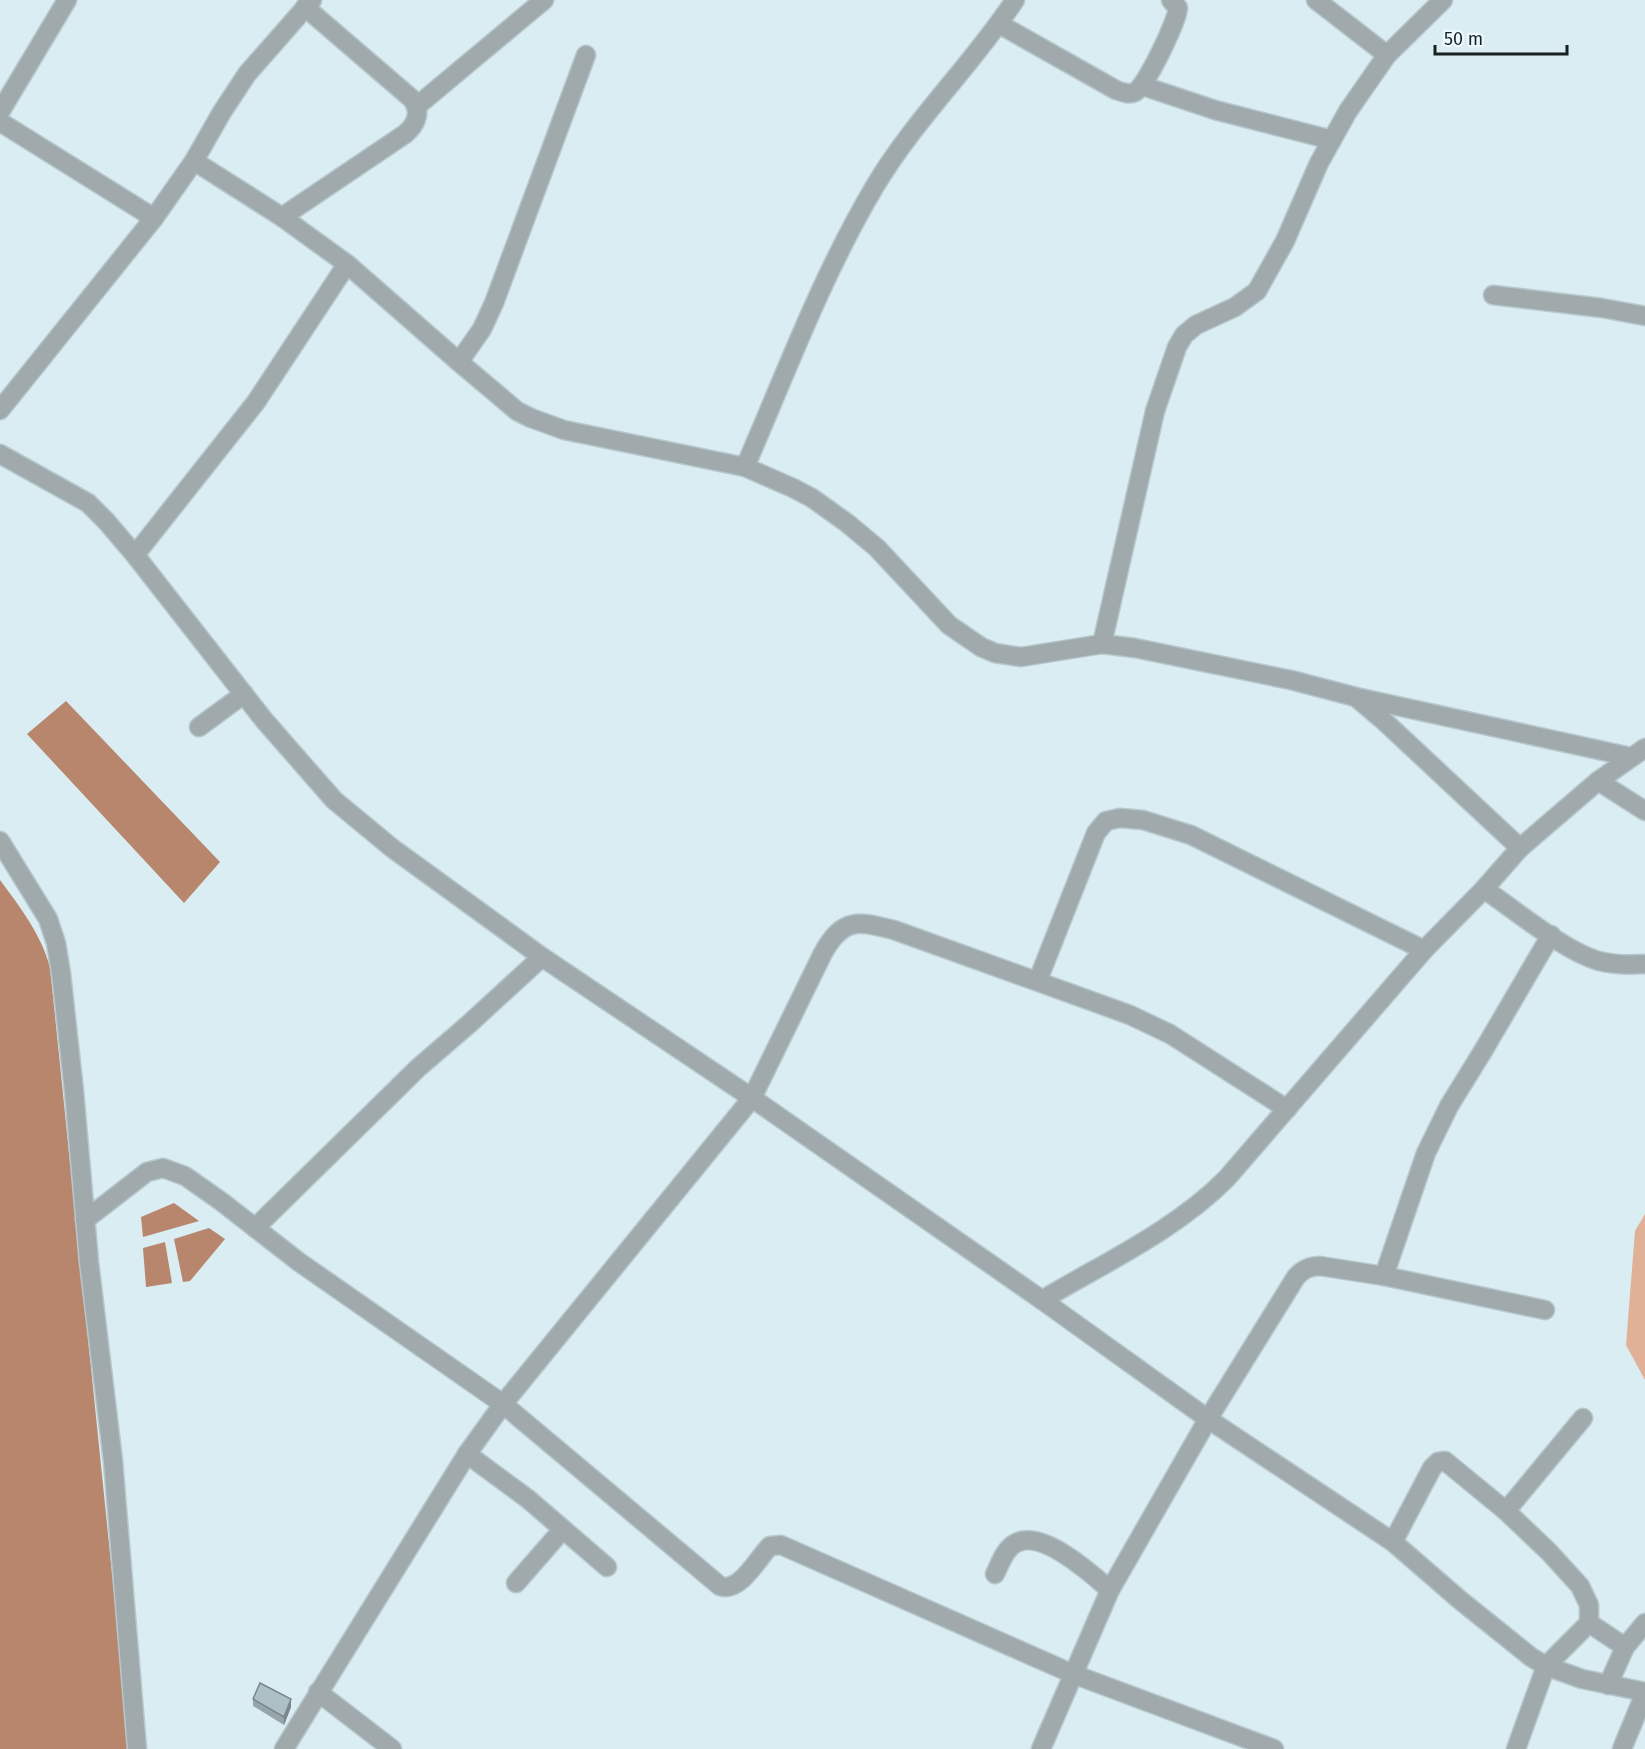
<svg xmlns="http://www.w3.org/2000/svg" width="1645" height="1749" font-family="'Fira Sans',sans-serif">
	<rect width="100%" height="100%" fill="#d9edf3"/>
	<polygon fill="#e0b097" points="1645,1214 1645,1380 1626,1345 1635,1231"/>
	<g fill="#b7866c">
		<polygon points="66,701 220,862 184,903 27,734"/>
		<path d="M 0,880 C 20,907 41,934 50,967 L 130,1749 L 0,1749 Z"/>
		<polygon points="174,1203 199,1221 143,1237 141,1217"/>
		<polygon points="209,1228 225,1239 190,1281 183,1282 174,1239"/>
		<polygon points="165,1242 172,1283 146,1287 143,1248"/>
	</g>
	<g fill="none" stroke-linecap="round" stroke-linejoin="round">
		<defs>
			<g id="minor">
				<polyline points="1316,0 1387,55"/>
				<path d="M 999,24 L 1116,90 C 1122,92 1129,95 1135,92 C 1146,87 1177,21 1178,8 L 1171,0"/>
				<polyline points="1143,86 1215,110 1332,140"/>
				<polyline points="417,106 544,0"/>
				<polyline points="0,112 67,0"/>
				<polyline points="0,122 154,218"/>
				<polyline points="194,161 282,217 347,264 459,362 517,411 531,418 564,430 745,467 793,488 812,498 847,523 877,548 949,625 981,647 995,653 1021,657 1102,644 1135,648 1291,680 1356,697 1631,757"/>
				<path d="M 282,217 L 405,134 C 416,125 422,112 412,99 L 305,7"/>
				<polyline points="1493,295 1602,308 1645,316"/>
				<polyline points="459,362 482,329 494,303 586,55"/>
				<polyline points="0,410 154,218 194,161 222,112 247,74 312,0"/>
				<polyline points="0,454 88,503 106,521 135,555 264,720 334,800 392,848 542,957 752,1098 1042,1300 1208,1419 1393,1542 1460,1600 1531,1657 1546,1666 1582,1679 1645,1692"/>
				<path d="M 745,467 C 786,373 822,275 875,186 C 915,119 972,65 1015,0"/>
				<polyline points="135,555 256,402 347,264"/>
				<polyline points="1102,644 1155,411 1177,347 1184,335 1196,325 1235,307 1257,291 1285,241 1319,163 1348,111 1387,55 1443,0"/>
				<polyline points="1358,699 1384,721 1520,848"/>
				<polyline points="199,727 244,694"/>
				<polyline points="1598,781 1645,811"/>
				<polyline points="0,841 48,919 56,943 61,973 74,1091 89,1262 113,1461 137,1749"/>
				<path d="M 1484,889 C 1515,910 1564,951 1599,961 C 1614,965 1629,965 1645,964"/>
				<polyline points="1038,980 1096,833 1106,821 1120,818 1143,820 1191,835 1424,950"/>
				<path d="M 85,1220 L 147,1172 L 163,1168 L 185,1176 L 222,1202 L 299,1262 L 503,1404 L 720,1586 C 740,1593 757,1559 770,1546 L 781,1545 L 1073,1674 L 1274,1749"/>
				<polyline points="255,1228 418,1068 469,1024 542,957"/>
				<polyline points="1384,1276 1426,1153 1449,1106 1483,1051 1551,935"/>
				<path d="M 1042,1300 C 1104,1263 1176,1230 1227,1178 L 1424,950 L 1484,889 L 1520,848 L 1598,781 L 1645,748"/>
				<polyline points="467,1454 528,1499 607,1567"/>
				<polyline points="1506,1511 1583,1418"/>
				<polyline points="1393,1542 1432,1468 1438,1462 1445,1461 1506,1511 1549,1552 1580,1586 1589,1605 1589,1623 1546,1666 1516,1749"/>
				<path d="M 995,1574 C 1000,1564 1005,1548 1016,1543 C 1042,1529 1092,1574 1110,1590"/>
				<polyline points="516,1583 563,1529"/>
				<polyline points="1589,1623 1625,1647"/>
				<polyline points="1608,1685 1625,1647 1645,1623"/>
				<polyline points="318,1692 392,1749"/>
				<path d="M 284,1749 L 467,1454 L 503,1404 L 752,1098 L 823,953 C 843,917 858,921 894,930 L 1130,1015 L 1170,1034 L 1287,1109"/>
				<path d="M 1041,1749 L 1110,1590 L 1208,1419 L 1296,1277 C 1303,1269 1310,1266 1320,1266 L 1384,1276 L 1545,1310"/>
				<polyline points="1622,1749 1645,1693"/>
			</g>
		</defs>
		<use href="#minor" stroke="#b6c8cd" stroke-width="21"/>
		<use href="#minor" stroke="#a0a9ac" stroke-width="18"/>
	</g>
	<polygon fill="#95a5aa" points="253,1699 291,1707 284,1725 253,1706"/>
	<polygon fill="#79868b" points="291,1699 291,1707 284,1725 284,1717"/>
	<polygon fill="#adc0c6" stroke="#79868b" stroke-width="1.5" points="260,1683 291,1699 284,1717 253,1699"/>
	<path d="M1435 45v9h132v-9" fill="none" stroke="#192022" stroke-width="3"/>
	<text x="1444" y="45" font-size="18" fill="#192022" stroke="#e9f9fe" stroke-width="4.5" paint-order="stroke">50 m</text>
</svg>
